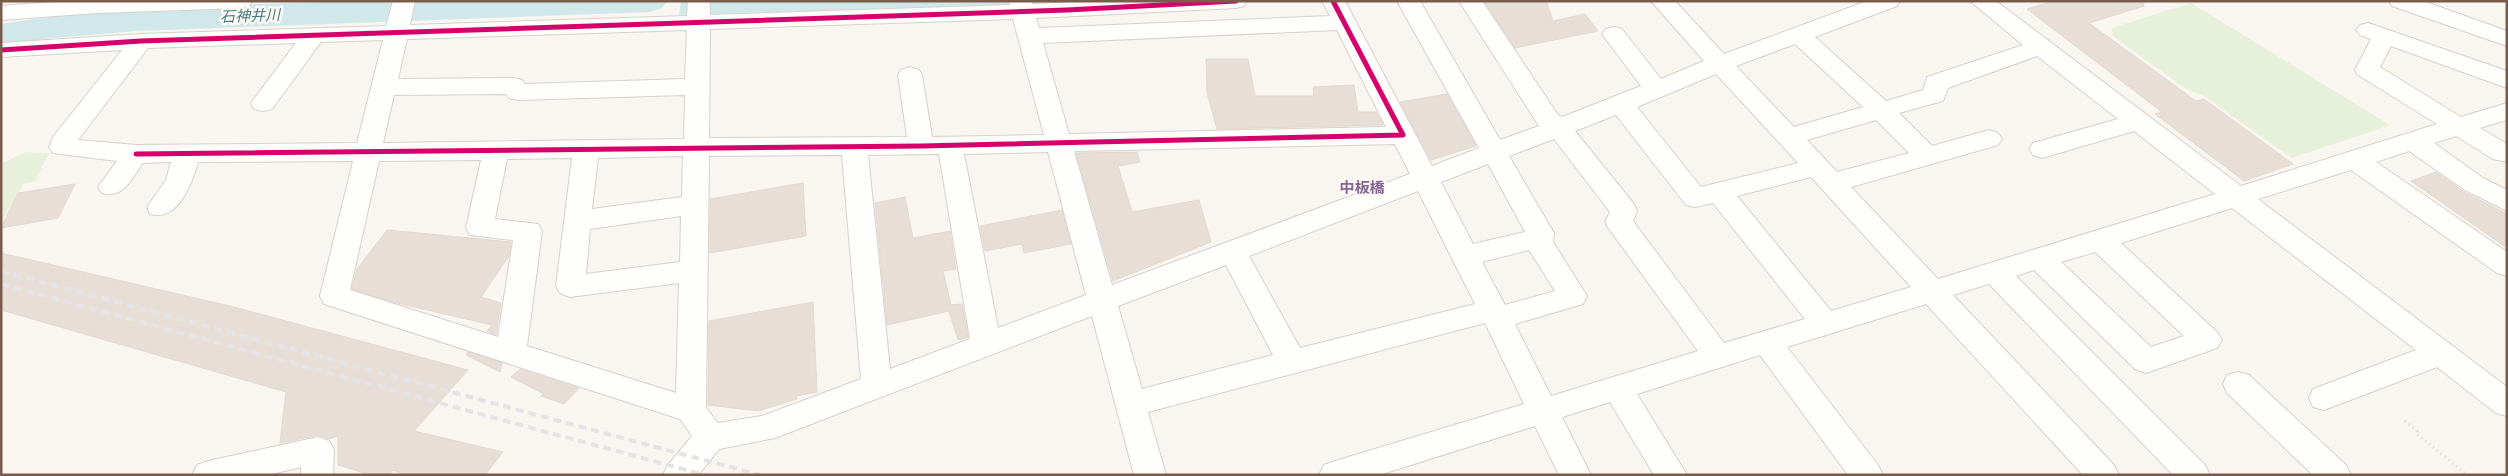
<svg xmlns="http://www.w3.org/2000/svg" width="2508" height="476" font-family="'DejaVu Sans','Noto Sans JP',sans-serif">
	<rect width="100%" height="100%" fill="#f9f5f0"/>
	<g fill="#e7f0db">
		<polygon points="2191,3 2390,125 2292,158 2204,96 2186,89 2113,36 2112,28"/>
		<polygon points="26,152 49,153 35,181 23,184 1,223 1,164"/>
	</g>
	<polygon fill="#d0e8ea" points="681,1 1127,1 679,15"/>
	<g fill="none" stroke-linecap="round" stroke-linejoin="round">
		<path fill="#d0e8ea" fill-rule="evenodd" d="M 352,1 L 667,1 L 662,8 L 650,12 L 137,31 L 43,39 L 1,46 L 1,24 C 117,5 235,6 352,1 Z"/>
	</g>
	<g fill="#e6ded7" stroke="#e2d8d2">
		<polygon points="1484,1 1546,1 1553,21 1585,14 1598,31 1515,48"/>
		<polygon points="2053,1 2143,1 2144,6 2089,23 2196,101 2204,99 2293,164 2244,181 2155,114 2162,112 2027,9"/>
		<polygon points="1206,59 1248,59 1255,96 1314,96 1313,87 1354,85 1358,112 1376,112 1383,125 1217,129 1207,93"/>
		<polygon points="1447,94 1476,146 1431,160 1400,102"/>
		<polygon points="1137,152 1140,162 1118,166 1132,212 1199,200 1211,242 1113,281 1076,153"/>
		<polygon points="2436,172 2464,192 2507,214 2507,248 2411,181"/>
		<polygon points="803,183 806,236 710,253 710,199"/>
		<polygon points="75,184 58,218 1,228 18,193"/>
		<polygon points="905,197 913,238 950,231 956,269 943,271 951,305 962,304 968,337 958,340 949,311 887,325 875,203"/>
		<polygon points="1062,210 1071,244 1024,253 1022,244 985,251 980,226"/>
		<polygon points="387,230 511,242 509,256 481,297 501,303 496,335 487,331 492,325 393,302 352,289 357,269"/>
		<polygon points="1,253 234,307 468,370 414,431 503,452 485,475 405,475 393,470 389,475 371,475 338,465 338,436 329,439 318,435 280,443 286,392 1,310"/>
		<polygon points="813,302 817,392 796,396 797,399 758,411 708,405 709,321"/>
		<polygon points="468,352 502,363 500,372 466,355"/>
		<polygon points="520,369 578,388 579,388 564,404 541,396 544,394 511,377"/>
	</g>
	<g fill="none" stroke-linecap="round" stroke-linejoin="round">
		<defs>
			<g id="minor">
				<polygon points="67,1 252,1 249,6 241,8 97,13 1,20 1,6"/>
				<path d="M 393,1 L 415,1 L 410,25 L 687,16 L 688,1 L 710,1 L 710,15 L 1010,5 L 1009,1 L 1032,1 L 1032,4 L 1101,1 L 1247,1 L 1244,6 L 1236,8 L 1036,18 L 1039,28 L 1330,16 L 1322,1 L 1345,1 L 1432,166 L 1479,148 L 1397,1 L 1420,1 L 1500,140 L 1539,126 L 1459,1 L 1482,1 L 1558,115 L 1562,117 L 1641,86 L 1602,34 L 1606,29 L 1614,27 L 1622,29 L 1661,79 L 1704,61 L 1651,1 L 1675,1 L 1724,54 L 1867,1 L 1900,1 L 1897,6 L 1815,37 L 1886,101 L 1923,90 L 1927,77 L 2023,45 L 1970,1 L 1996,1 L 2241,186 L 2437,124 L 2358,75 L 2355,70 L 2371,39 L 2360,35 L 2356,30 L 2360,25 L 2368,23 L 2507,71 L 2507,88 L 2391,46 L 2380,67 L 2461,117 L 2507,103 L 2507,120 L 2480,128 L 2507,144 L 2507,162 L 2493,159 L 2456,136 L 2434,143 L 2483,178 L 2507,190 L 2507,211 L 2465,190 L 2409,151 L 2376,162 L 2507,252 L 2507,276 L 2497,273 L 2351,170 L 2258,199 L 2507,387 L 2507,416 L 2496,413 L 2437,367 L 2324,410 L 2313,407 L 2309,398 L 2313,389 L 2416,350 L 2232,208 L 2121,243 L 2217,332 L 2222,340 L 2217,348 L 2146,373 L 2135,369 L 2034,270 L 2016,276 L 2205,465 L 2210,475 L 2173,475 L 1989,284 L 1953,295 L 2114,465 L 2119,475 L 2083,475 L 1926,304 L 1787,347 L 1878,465 L 1883,475 L 1848,475 L 1760,355 L 1637,394 L 1687,475 L 1654,475 L 1610,402 L 1562,417 L 1591,475 L 1559,475 L 1535,426 L 1379,475 L 1319,475 L 1324,465 L 1335,461 L 1524,404 L 1485,323 L 1148,412 L 1166,475 L 1134,475 L 1092,316 L 775,438 L 719,449 L 698,475 L 663,475 L 668,465 L 692,436 L 680,419 L 324,304 L 320,296 L 353,161 L 198,162 C 192,184 178,222 150,214 L 147,207 L 166,180 L 171,162 L 143,163 C 132,178 123,200 102,193 L 98,187 L 117,161 L 53,153 L 49,147 L 53,137 L 122,50 L 1,57 L 1,43 L 141,34 L 386,26 ZM 1013,19 L 1044,135 L 932,137 L 922,75 L 919,70 L 910,67 L 901,70 L 898,75 L 907,137 L 709,138 L 710,29 ZM 687,30 L 685,79 L 525,84 L 522,80 L 513,78 L 398,79 L 407,39 ZM 1337,30 L 1386,127 L 1069,134 L 1043,43 ZM 383,40 L 357,143 L 136,145 L 78,140 L 148,48 L 296,43 L 251,103 L 254,109 L 263,111 L 272,109 L 321,42 ZM 1795,44 L 1863,107 L 1794,127 L 1736,66 ZM 2037,56 L 2118,119 L 2033,143 L 2029,149 L 2033,155 L 2042,158 L 2134,131 L 2215,194 L 1938,279 L 1851,187 L 1998,145 L 2002,139 L 1998,133 L 1989,130 L 1932,146 L 1899,113 L 1943,101 L 1948,88 ZM 1716,74 L 1798,163 L 1701,187 L 1637,107 ZM 506,94 L 509,98 L 518,100 L 685,95 L 684,139 L 383,143 L 394,95 ZM 1616,115 L 1686,205 L 1695,207 L 1713,203 L 1805,319 L 1724,343 L 1633,221 L 1637,211 L 1634,204 L 1575,131 ZM 1876,120 L 1909,153 L 1837,172 L 1807,140 ZM 1554,139 L 1610,212 L 1605,222 L 1609,229 L 1698,351 L 1551,396 L 1515,324 L 1583,304 L 1587,296 L 1553,242 L 1554,233 L 1509,156 ZM 1395,144 L 1410,174 L 1112,285 L 1074,151 ZM 1048,152 L 1086,295 L 998,328 L 964,154 ZM 939,154 L 970,339 L 890,369 L 868,155 ZM 842,155 L 861,379 L 762,416 L 718,423 L 706,408 L 709,156 ZM 683,156 L 682,197 L 592,209 L 598,158 ZM 572,158 L 556,286 L 560,293 L 570,297 L 679,283 L 676,393 L 527,346 L 542,231 L 538,224 L 495,219 L 507,159 ZM 481,160 L 466,228 L 470,235 L 513,240 L 498,337 L 350,290 L 379,161 ZM 1488,164 L 1525,232 L 1473,244 L 1441,182 ZM 1811,177 L 1911,287 L 1831,311 L 1737,196 ZM 1418,191 L 1475,304 L 1300,348 L 1249,256 ZM 681,216 L 680,262 L 586,274 L 590,229 ZM 1529,250 L 1555,291 L 1505,305 L 1482,262 ZM 2095,252 L 2184,336 L 2151,347 L 2061,262 ZM 1226,265 L 1273,355 L 1142,389 L 1118,306 Z"/>
				<polygon points="2389,1 2423,1 2507,31 2507,46 2392,6"/>
				<polygon points="2238,372 2249,375 2346,465 2351,475 2313,475 2227,393 2223,384 2227,375"/>
				<polygon points="318,437 329,441 334,450 333,475 301,475 301,467 268,475 192,475 197,465 208,461"/>
			</g>
		</defs>
		<use href="#minor" stroke="#d7d1cb" stroke-width="2"/>
		<polyline stroke="#dcd5d0" stroke-width="3" stroke-dasharray="1 4" stroke-linecap="butt" points="2405,421 2417,431 2416,433 2467,475"/>
		<use href="#minor" fill="#fefefd" fill-rule="evenodd"/>
		<g stroke="#e6e3e7" stroke-width="4" stroke-dasharray="8 5" stroke-linecap="butt">
			<polyline points="1,271 760,475"/>
			<polyline points="1,284 705,475"/>
		</g>
		<defs>
			<g id="cycleway">
				<polyline points="1,50 141,41 1067,10 1236,1"/>
				<polyline points="136,154 921,146 1403,135 1333,1"/>
			</g>
		</defs>
		<use href="#cycleway" stroke="#fffaf3" stroke-width="8"/>
		<use href="#cycleway" stroke="#d6006c" stroke-width="5"/>
	</g>
	<g text-anchor="middle" stroke-width="5" stroke-linejoin="round" paint-order="stroke">
		<g font-size="15" font-style="italic" fill="#437c86" stroke="#fffaf3">
			<text transform="translate(250 16) rotate(-2)" y="5">石神井川</text>
		</g>
		<g font-size="15" font-weight="bold" fill="#846695" stroke="#fffaf3">
			<text x="1362" y="193">中板橋</text>
		</g>
	</g>
	<rect width="2508" height="476" fill="none" stroke="#7a5c4d" stroke-width="5"/>
</svg>
